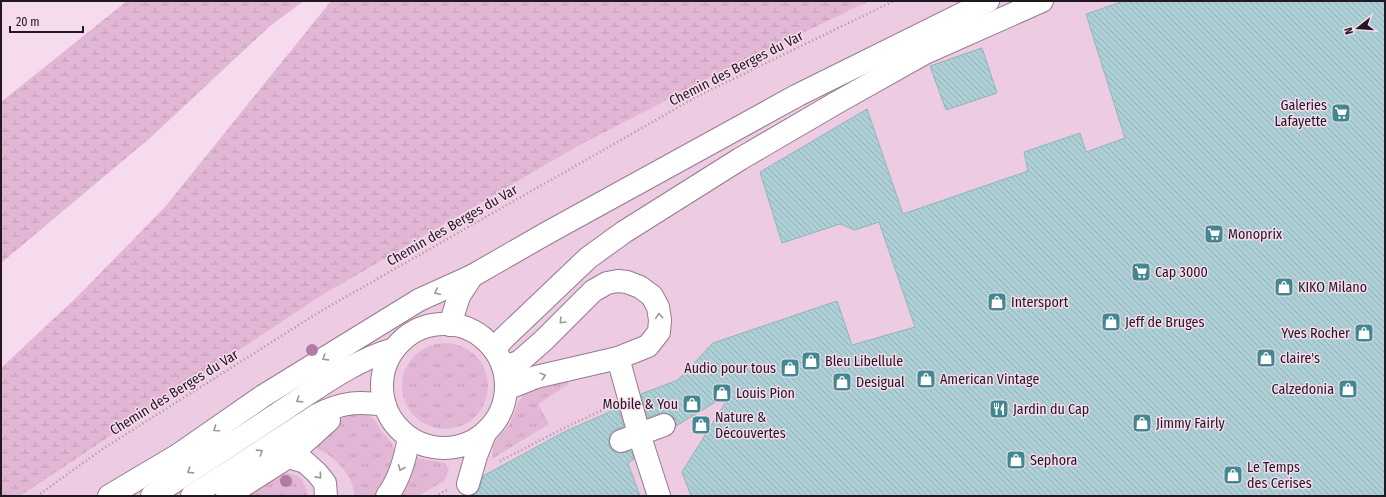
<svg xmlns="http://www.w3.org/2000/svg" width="1386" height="497" font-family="'Fira Sans Condensed',sans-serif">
	<defs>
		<pattern id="grass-tufts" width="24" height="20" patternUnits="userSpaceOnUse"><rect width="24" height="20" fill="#e2b7d5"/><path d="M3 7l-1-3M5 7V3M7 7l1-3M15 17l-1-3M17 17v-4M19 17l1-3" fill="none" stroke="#c29db6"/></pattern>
		<pattern id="wetland-marsh" width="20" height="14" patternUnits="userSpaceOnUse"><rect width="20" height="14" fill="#e2b7d5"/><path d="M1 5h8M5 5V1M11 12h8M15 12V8" fill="none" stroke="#c29db6"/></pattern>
		<pattern id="building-back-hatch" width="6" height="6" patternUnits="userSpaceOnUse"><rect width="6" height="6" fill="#acd0d5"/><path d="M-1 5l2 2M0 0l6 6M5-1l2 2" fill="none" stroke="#94b2b6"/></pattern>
	</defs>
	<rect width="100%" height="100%" fill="#f6dbee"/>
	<polygon fill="#edcbe2" points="870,1 1385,1 1385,496 20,496 319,297 578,146 727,69"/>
	<g fill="url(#grass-tufts)">
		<circle cx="445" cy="386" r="43"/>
		<polygon points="566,377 569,384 538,404 549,424 492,459 493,444 509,425 519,401 528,390"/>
		<path d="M 366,413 L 375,420 L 381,431 L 392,443 L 395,453 L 392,471 L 377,496 L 355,496 C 353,479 342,464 327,454 C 323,451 317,450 313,446 L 314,443 L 347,415 Z"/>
		<polygon points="417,458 445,463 449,469 444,481 418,496 399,496 412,461"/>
		<path d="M 284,472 C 302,476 303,478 308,496 L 240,496 Z"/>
	</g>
	<g fill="url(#wetland-marsh)">
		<polygon points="127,1 304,1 270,26 150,138 1,263 1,102"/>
		<polygon points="331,1 870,1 727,69 578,146 319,297 20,496 1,496 1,368 78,296 165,207"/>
	</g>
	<g fill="url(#building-back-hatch)" stroke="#91b5b9">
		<polygon points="1124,1 1385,1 1385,496 691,496 682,472 732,392 676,426 676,420 672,416 666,413 660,413 647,418 641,394 678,380 713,343 837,301 852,345 915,327 879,222 855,230 840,224 782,243 760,172 867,109 903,214 1028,171 1024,152 1080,133 1086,152 1125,138 1086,14"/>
		<polygon points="982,48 997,93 946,110 930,66"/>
		<polygon points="618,406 624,427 617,429 611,433 609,439 609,445 613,450 619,453 631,451 634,459 628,463 640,496 471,496 476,493 480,488 483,476 564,432 607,413"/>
	</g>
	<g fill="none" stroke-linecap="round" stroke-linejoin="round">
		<defs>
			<g id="minor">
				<circle cx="444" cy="386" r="62"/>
				<polyline points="450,325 459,296 472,276"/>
				<polyline points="494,349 504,338 588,258 624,232 740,159 836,103 925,53 1042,1"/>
				<polyline points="618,358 639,434 659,496"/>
				<polyline points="503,367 519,362 544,340 593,291 607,283 618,281 627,282 640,287 652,296 658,307 660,320 659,332 648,346 618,358 536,377 506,389"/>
				<polyline points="621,441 664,425"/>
				<polyline points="288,457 329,420"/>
				<polyline points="468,484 476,456 485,433"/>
				<polyline points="109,496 178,455 263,396 419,300 472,276 547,233 798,95 988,1"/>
				<path d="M 152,496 C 198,466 243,437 288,407 C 320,386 357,359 394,349"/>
				<path d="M 192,496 L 317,415 C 342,402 358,401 385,405"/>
				<polyline points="227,496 288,457 305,462 317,473 325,483 326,496"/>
				<path d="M 387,496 C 400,479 405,458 409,438"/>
			</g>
		</defs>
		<use href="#minor" stroke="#947b8c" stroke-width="24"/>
		<g stroke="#a4909e" stroke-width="2.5" stroke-dasharray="1 3" stroke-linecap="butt">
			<polyline points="500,461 570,425 607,408"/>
			<polyline points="37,496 104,448 321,311 698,96 894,1"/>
			<polyline points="435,496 447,490"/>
		</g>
		<use href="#minor" stroke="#fff" stroke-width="22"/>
	</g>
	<g fill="#b07ca4">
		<circle cx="312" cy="350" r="6"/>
		<circle cx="286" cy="481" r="6"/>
	</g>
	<defs><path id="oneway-chevron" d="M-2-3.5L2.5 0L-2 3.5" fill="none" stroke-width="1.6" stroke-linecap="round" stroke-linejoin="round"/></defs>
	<g stroke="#9c979a">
		<use href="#oneway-chevron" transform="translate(437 292) rotate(155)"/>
		<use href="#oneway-chevron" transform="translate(659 316) rotate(-96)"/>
		<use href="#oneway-chevron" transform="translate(562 321) rotate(135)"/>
		<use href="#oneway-chevron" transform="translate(325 358) rotate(148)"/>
		<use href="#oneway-chevron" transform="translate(543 376) rotate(-15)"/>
		<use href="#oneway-chevron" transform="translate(299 400) rotate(147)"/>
		<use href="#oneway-chevron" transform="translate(216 429) rotate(145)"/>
		<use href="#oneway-chevron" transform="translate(260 452) rotate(-33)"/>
		<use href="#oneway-chevron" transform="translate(401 468) rotate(113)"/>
		<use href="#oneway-chevron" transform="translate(190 471) rotate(147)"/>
		<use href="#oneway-chevron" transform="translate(319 476) rotate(48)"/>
	</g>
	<defs>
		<symbol id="supermarket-square" viewBox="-11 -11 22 22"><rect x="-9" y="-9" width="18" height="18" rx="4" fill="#418891" stroke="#f6dbee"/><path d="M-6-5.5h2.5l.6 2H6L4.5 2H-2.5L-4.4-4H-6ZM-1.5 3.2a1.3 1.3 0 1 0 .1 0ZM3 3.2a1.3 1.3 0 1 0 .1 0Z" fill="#fff"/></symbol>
		<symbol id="shop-square" viewBox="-11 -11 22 22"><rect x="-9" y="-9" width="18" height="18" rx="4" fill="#418891" stroke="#f6dbee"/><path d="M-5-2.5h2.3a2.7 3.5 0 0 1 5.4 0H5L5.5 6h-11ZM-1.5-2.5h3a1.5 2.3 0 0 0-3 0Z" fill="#fff"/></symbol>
		<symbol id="restaurant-square" viewBox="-11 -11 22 22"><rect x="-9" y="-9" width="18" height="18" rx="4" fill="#418891" stroke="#f6dbee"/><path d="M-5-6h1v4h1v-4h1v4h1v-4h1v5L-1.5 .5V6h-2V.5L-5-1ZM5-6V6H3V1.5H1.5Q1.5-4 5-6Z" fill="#fff"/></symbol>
	</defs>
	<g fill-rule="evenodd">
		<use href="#supermarket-square" x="1330" y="102" width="22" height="22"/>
		<use href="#supermarket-square" x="1203" y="223" width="22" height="22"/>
		<use href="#supermarket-square" x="1130" y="261" width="22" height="22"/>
		<use href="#shop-square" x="1273" y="276" width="22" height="22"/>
		<use href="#shop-square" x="986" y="291" width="22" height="22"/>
		<use href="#shop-square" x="1100" y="311" width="22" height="22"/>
		<use href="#shop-square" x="1353" y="322" width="22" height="22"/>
		<use href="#shop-square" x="1255" y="347" width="22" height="22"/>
		<use href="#shop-square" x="800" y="350" width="22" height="22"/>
		<use href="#shop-square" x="779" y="357" width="22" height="22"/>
		<use href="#shop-square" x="915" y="368" width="22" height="22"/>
		<use href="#shop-square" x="831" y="371" width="22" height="22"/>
		<use href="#shop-square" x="1337" y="378" width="22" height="22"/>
		<use href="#shop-square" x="711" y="382" width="22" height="22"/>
		<use href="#shop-square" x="681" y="393" width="22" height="22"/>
		<use href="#restaurant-square" x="988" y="398" width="22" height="22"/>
		<use href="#shop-square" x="1131" y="412" width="22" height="22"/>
		<use href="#shop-square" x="690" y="414" width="22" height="22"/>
		<use href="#shop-square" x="1005" y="449" width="22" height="22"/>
		<use href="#shop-square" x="1222" y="464" width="22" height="22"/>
	</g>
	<g text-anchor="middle" stroke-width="3" stroke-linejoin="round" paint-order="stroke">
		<g font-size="14" fill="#22181f" stroke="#f6dbee">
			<text transform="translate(736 68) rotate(-27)" y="5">Chemin des Berges du Var</text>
			<text transform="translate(452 225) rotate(-30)" y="5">Chemin des Berges du Var</text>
			<text transform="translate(174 392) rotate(-32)" y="5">Chemin des Berges du Var</text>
		</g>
		<g font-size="14" fill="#22181f" stroke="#f6dbee" text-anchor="start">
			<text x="1327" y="110" text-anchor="end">Galeries<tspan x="1327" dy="16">Lafayette</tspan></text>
			<text x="1228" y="239">Monoprix</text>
			<text x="1155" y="277">Cap 3000</text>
			<text x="1298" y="292">KIKO Milano</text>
			<text x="1011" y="307">Intersport</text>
			<text x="1125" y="327">Jeff de Bruges</text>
			<text x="1350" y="338" text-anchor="end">Yves Rocher</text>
			<text x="1280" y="363">claire's</text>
			<text x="825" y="366">Bleu Libellule</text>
			<text x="776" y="373" text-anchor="end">Audio pour tous</text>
			<text x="940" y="384">American Vintage</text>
			<text x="856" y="387">Desigual</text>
			<text x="1334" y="394" text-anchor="end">Calzedonia</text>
			<text x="736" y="398">Louis Pion</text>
			<text x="678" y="409" text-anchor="end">Mobile &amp; You</text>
			<text x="1013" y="414">Jardin du Cap</text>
			<text x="715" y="422">Nature &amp;<tspan x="715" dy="16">Découvertes</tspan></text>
			<text x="1156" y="428">Jimmy Fairly</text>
			<text x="1030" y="465">Sephora</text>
			<text x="1247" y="472">Le Temps<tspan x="1247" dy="16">des Cerises</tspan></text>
		</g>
	</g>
	<rect width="1386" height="497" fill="none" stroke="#22181f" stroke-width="4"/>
	<g transform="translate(1358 28) rotate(253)" stroke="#f6dbee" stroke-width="3" paint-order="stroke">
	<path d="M0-3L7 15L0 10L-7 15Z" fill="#22181f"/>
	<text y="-6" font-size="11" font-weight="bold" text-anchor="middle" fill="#22181f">N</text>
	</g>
	<path d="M10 26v6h73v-6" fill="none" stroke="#22181f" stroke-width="2"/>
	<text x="16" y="26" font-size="12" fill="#22181f" stroke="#f6dbee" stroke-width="3" paint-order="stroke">20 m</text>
</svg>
